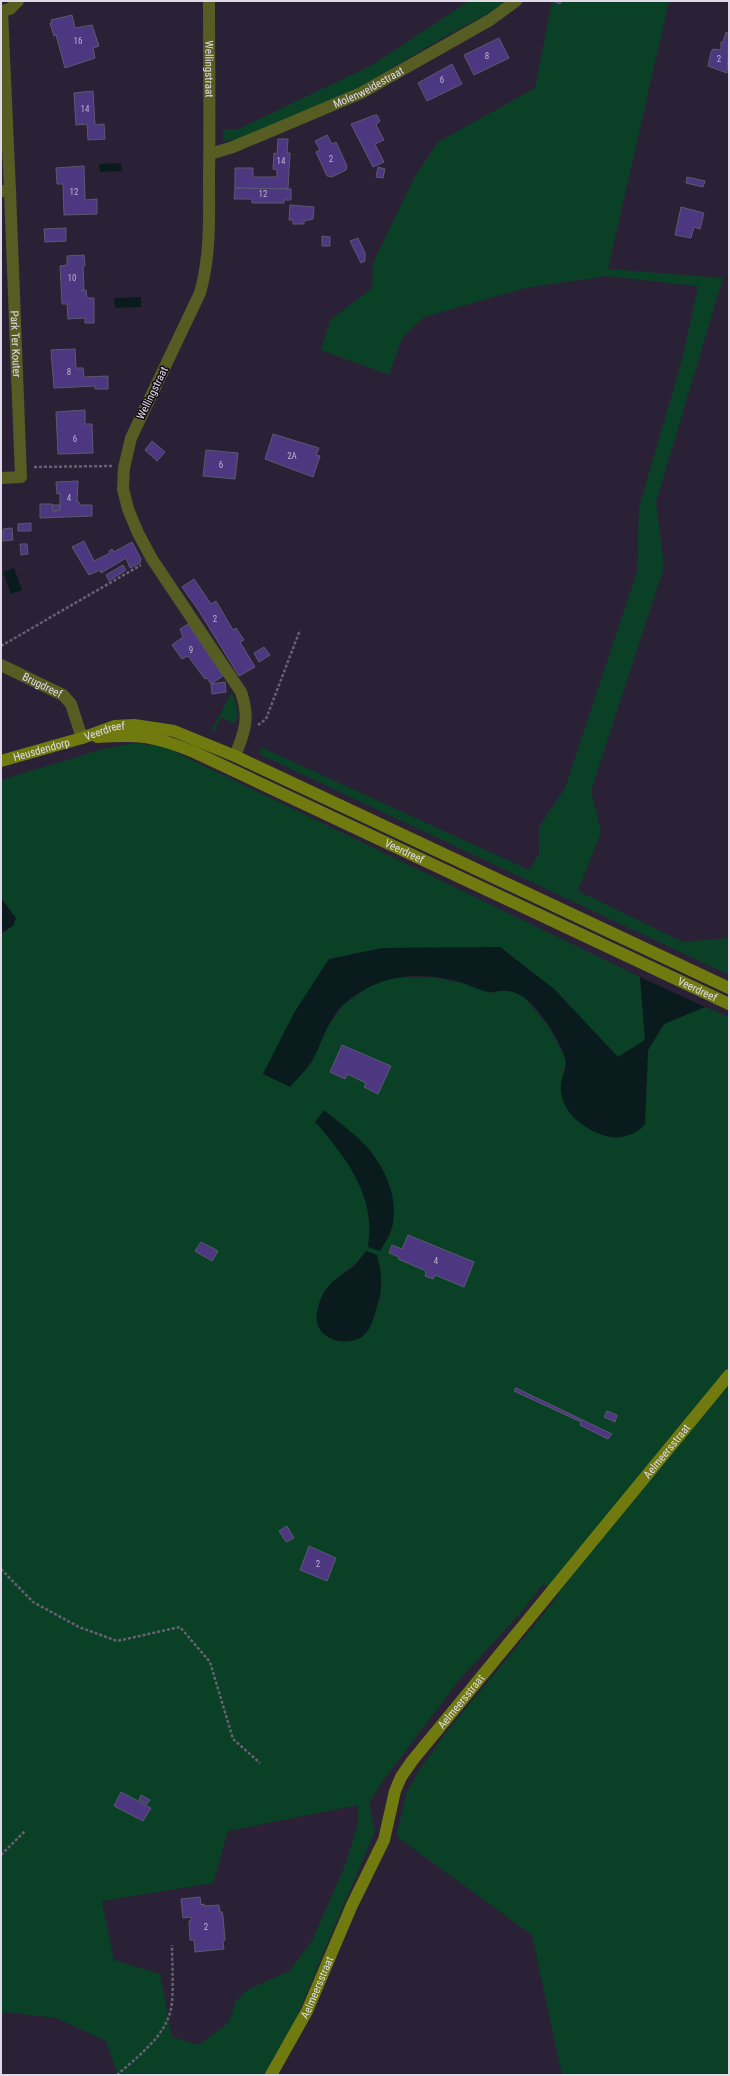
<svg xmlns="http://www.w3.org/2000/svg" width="730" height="2076" font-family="'Roboto Condensed',sans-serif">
	<rect width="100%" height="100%" fill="#2b2136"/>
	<g fill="#094026" fill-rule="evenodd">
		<polygon points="469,1 506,1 487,14 444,37 358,88 236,140 223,141 223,129 236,130 372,65"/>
		<polygon points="552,1 669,1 608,269 723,278 656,502 664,567 591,791 601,832 578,891 683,942 729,938 729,975 259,754 261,747 529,870 539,854 539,827 565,788 637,572 639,507 682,360 698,286 606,276 525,288 424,317 402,338 389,375 321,350 330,320 372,288 373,263 414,178 438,142 535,88"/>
		<polygon points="232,692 238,712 235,724 221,717 214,732 211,731"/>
		<path d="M 134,743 L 165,747 L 640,977 L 645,1040 L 618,1057 L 554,989 L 500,947 L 383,948 L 329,959 L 294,1013 L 264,1073 L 312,1061 L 325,1031 L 343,1005 L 373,984 L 394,977 L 435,978 L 462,983 L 490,993 L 499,990 L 513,991 L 524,997 L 549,1027 L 566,1060 L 561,1084 L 645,1124 L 648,1050 L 664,1024 L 705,1007 L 729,1017 L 729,2075 L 562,2075 L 532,1935 L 396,1836 L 407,1791 L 418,1772 L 445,1734 L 559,1595 L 543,1584 L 524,1609 L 460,1679 L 384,1779 L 369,1803 L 375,1831 L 295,2021 L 264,2075 L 118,2075 L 106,2041 L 56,2018 L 5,2012 L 1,2015 L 1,933 L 7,931 L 16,918 L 1,898 L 1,780 L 103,749 ZM 316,1122 L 391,1193 L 393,1223 L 368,1247 C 377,1197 346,1157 316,1122 ZM 366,1251 L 381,1296 L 376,1309 L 358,1339 L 336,1341 L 318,1308 L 325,1290 L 338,1277 L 356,1263 ZM 358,1805 L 358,1823 L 346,1863 L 312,1941 L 289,1971 L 247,1990 L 236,2001 L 229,2022 L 199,2045 L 172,2037 L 160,1974 L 114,1960 L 102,1901 L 213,1883 L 228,1831 Z"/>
	</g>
	<g fill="#0a1b1d">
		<polygon points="121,163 122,171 100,172 99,164"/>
		<polygon points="141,297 141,307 115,308 114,298"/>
		<polygon points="14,568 22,590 11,594 3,572"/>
		<polygon points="1,898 16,918 13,926 1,933"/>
		<path d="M 500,947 L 554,989 L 618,1057 L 645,1040 L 640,977 L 705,1007 L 664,1024 L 648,1050 L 645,1124 C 639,1133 622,1139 610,1137 C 587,1132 558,1112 561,1084 C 562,1076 568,1066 565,1058 C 560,1041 549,1025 538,1011 C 528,999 516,989 500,991 C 496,991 492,993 488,992 C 480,990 471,986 463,983 C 420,970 378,974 344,1004 C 329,1016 322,1043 313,1059 C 308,1069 298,1078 290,1087 L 263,1074 L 294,1013 L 329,959 L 383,948 Z"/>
		<path d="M 324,1110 C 338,1122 354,1133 366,1146 C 384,1166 398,1196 393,1223 C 391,1234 385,1243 380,1251 L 368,1247 C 377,1197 346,1157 315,1122 Z"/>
		<path d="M 366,1251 L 377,1255 C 382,1273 383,1289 377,1306 C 374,1317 372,1328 363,1336 C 351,1346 324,1342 318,1326 C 314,1316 319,1300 325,1291 C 332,1279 347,1273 357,1263 C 360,1259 363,1255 366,1251 Z"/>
	</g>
	<g fill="#4c3780" stroke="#5d5870">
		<polygon points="553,1 561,1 560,4"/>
		<polygon points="72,15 75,28 92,25 99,46 93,48 95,58 65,68 56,35 54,36 50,23 52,23 51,20"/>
		<polygon points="726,32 729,33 727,73 708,66 711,52 713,49 721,50 721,42 723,42"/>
		<polygon points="499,38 509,58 474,75 464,55"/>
		<polygon points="452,64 462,84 427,101 418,83"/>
		<polygon points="93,91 95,125 104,124 105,139 88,140 87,124 76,125 74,93"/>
		<polygon points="375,115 377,115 380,121 376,125 384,140 375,144 384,162 373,167 351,124"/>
		<polygon points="327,135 332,144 336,142 347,166 346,170 332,177 327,176 316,152 320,150 315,141"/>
		<polygon points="278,139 288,139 287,153 290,153 288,189 235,188 235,168 253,168 253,177 277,177 277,170 273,169 274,153 277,154"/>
		<polygon points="84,166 85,200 97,199 97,214 64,215 63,184 57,184 56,168"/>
		<polygon points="378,167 385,169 383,178 376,177"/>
		<polygon points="687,177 705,181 703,187 686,183"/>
		<polygon points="235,188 291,189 291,200 284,200 284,203 252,203 252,199 234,199"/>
		<polygon points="290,205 314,207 313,219 304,221 304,224 293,224 293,220 289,220"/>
		<polygon points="681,207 704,213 700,229 694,227 691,238 675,235"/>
		<polygon points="66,228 66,241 45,242 44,229"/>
		<polygon points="322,236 330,237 330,246 322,246"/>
		<polygon points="358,238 365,253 365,261 361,263 350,241"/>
		<polygon points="84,255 85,266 83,266 84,289 81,291 86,290 87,298 94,298 94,323 85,323 85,318 68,319 67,304 62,304 60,266 67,265 67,256"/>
		<polygon points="75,349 76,368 83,368 84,377 108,376 108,389 95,389 95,386 54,388 51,350"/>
		<polygon points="85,410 85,424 92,424 93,453 58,454 56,412"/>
		<polygon points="273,434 319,448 316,455 320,456 313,477 265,459"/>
		<polygon points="152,441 165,452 157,461 145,450"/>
		<polygon points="206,450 238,453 235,479 203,476"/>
		<polygon points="78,481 77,502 79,502 80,505 92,505 92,516 40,518 40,504 52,504 53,511 60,510 60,493 57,494 56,482"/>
		<polygon points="52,505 60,505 60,510 53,511"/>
		<polygon points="31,523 31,531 18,531 18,524"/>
		<polygon points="12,528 13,540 3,541 3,529"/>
		<polygon points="84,541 94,561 110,553 109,551 112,549 114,552 132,542 141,559 140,563 130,568 126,558 101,573 100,570 89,575 72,547"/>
		<polygon points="20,544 27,544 28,554 21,555"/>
		<polygon points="123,565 126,570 109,581 106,575"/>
		<polygon points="194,579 211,604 216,601 233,630 236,628 244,640 240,642 255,667 239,676 199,611 182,587"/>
		<polygon points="188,624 223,676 211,684 207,678 205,679 188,656 182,659 172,645 183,637 180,629"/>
		<polygon points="264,647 270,655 259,662 254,653"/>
		<polygon points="225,682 226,692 212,694 211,684"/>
		<polygon points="342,1045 391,1066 378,1094 364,1087 366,1083 347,1074 345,1079 330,1072"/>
		<polygon points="408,1235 474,1262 464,1287 435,1275 433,1279 425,1276 426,1271 398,1259 399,1257 389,1253 392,1245 402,1249"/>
		<polygon points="201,1242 218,1251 212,1261 195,1251"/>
		<polygon points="516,1388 612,1434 608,1439 580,1425 581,1422 514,1391"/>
		<polygon points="607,1411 617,1415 615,1422 604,1417"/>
		<polygon points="287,1526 294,1538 286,1542 279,1531"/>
		<polygon points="309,1546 336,1558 327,1581 300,1570"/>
		<polygon points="121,1792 151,1808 143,1821 114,1806"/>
		<polygon points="141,1795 150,1800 147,1804 139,1800"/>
		<polygon points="200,1897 201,1905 204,1904 204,1906 219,1905 220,1912 222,1912 223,1916 225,1940 223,1942 224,1949 195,1952 194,1940 190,1940 189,1921 191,1921 191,1917 183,1918 181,1899"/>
	</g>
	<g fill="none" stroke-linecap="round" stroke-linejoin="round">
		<g stroke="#696073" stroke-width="2.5" stroke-dasharray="3 2" stroke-linecap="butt">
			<polyline points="34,467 112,466"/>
			<polyline points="1,646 141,565"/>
			<polyline points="258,725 266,719 300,630"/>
			<polyline points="1,1569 33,1602 79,1627 117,1641 180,1627 210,1662 233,1739 260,1763"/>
			<polyline points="1,1855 25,1831"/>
			<path d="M 117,2075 C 137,2057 165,2037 171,2009 C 174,1994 172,1962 172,1945"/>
		</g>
		<g stroke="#565d23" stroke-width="12">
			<path id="s1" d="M 209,1 C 209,59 210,117 209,175 C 209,215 211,254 200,293 L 131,438 L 124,468 L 123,489 L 128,509 L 138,533 L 152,559 L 241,692 C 250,718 245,731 235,756"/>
			<polyline points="1,11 10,9 18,1"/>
			<polyline points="2,11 10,191"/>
			<path id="s2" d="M 210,154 L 233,147 L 361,93 L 490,20 L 516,1"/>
			<path id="s3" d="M 1,191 L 10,191 L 21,477 L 1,478"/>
			<path id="s4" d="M 1,665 L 63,695 L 71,704 L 82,738"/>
		</g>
		<g stroke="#707a0f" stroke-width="12">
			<path id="s5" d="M 97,737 C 139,734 155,736 194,752 L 729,1004"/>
			<path id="s6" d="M 1,761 L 82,738 L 115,726 L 134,725 L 174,731 L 235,756 L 729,988"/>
			<path id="s7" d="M 271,2075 L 307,2011 L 352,1905 L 384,1840 L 395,1791 L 401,1777 L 412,1761 L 729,1375"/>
		</g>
	</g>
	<g text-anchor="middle" stroke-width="3" stroke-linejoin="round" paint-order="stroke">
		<g font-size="9" fill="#bbb1ce">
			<text x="78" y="44">16</text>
			<text x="487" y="59">8</text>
			<text x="719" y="62">2</text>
			<text x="442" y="83">6</text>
			<text x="85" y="112">14</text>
			<text x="331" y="162">2</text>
			<text x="281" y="164">14</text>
			<text x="74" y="195">12</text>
			<text x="263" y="197">12</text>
			<text x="72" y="281">10</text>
			<text x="69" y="375">8</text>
			<text x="75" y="442">6</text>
			<text x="292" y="459">2A</text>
			<text x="221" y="468">6</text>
			<text x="69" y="501">4</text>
			<text x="215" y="622">2</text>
			<text x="191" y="653">9</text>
			<text x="436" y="1264">4</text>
			<text x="318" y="1567">2</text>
			<text x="206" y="1930">2</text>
		</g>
		<g font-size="11" fill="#e0dae8" stroke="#120d16">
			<text dy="4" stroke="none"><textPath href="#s1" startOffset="68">Wellingstraat</textPath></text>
			<text dy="4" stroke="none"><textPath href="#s2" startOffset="172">Molenweidestraat</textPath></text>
			<text dy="4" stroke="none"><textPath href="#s3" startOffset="162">Park Ter Kouter</textPath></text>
			<text transform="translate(152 393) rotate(-64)" y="4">Wellingstraat</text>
			<text dy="4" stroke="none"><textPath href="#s4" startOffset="46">Brugdreef</textPath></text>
			<text dy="4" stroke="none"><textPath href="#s6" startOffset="108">Veerdreef</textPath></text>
			<text dy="4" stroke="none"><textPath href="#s6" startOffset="42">Heusdendorp</textPath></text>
			<text dy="4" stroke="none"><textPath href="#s5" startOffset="332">Veerdreef</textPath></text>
			<text dy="4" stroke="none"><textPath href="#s5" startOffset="656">Veerdreef</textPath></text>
			<text dy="4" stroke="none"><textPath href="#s7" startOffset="747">Aelmeersstraat</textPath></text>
			<text dy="4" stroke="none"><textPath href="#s7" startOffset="423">Aelmeersstraat</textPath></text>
			<text dy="4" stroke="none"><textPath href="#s7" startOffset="99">Aelmeersstraat</textPath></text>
		</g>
	</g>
	<rect width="730" height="2076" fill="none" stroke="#e0dae8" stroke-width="4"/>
</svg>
